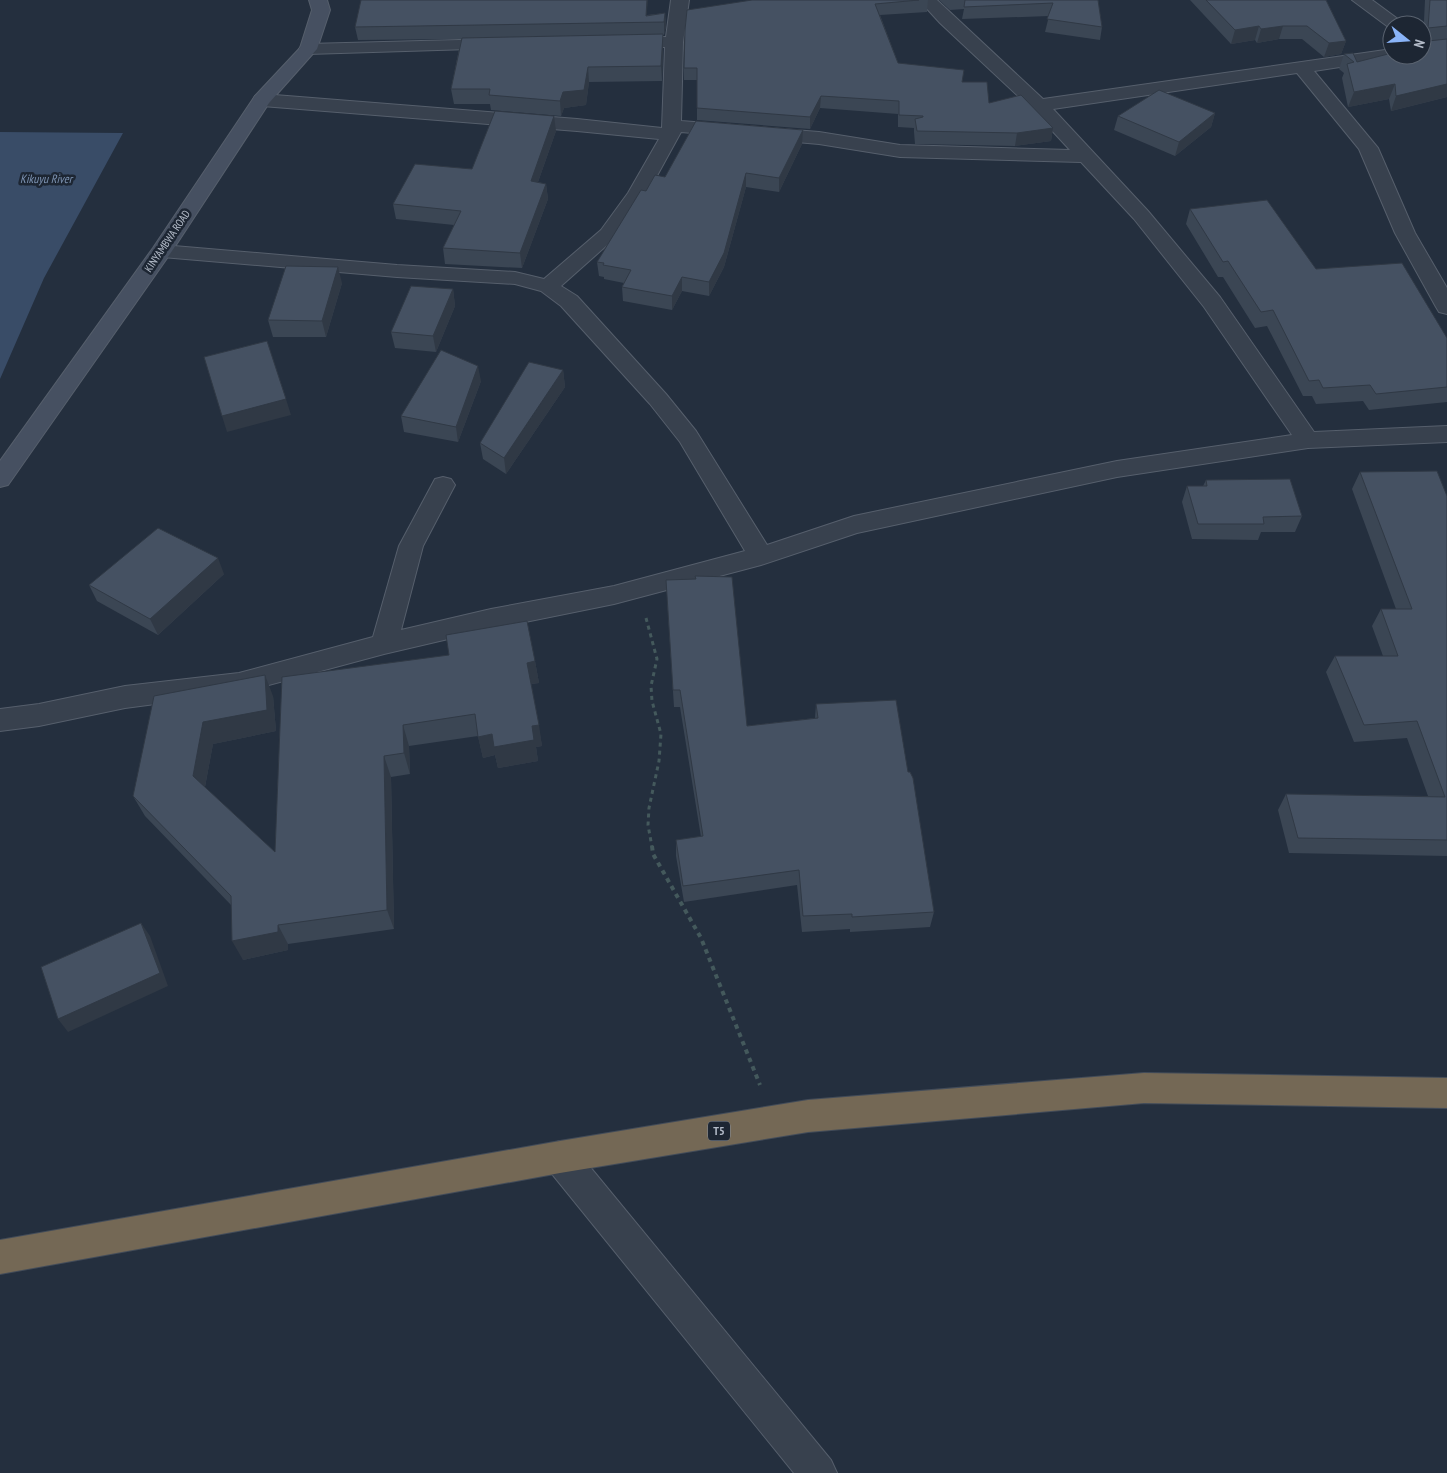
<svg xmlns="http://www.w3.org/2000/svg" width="1447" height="1473" font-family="'PT Sans Narrow',sans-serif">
	<rect width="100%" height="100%" fill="#242f3e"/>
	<polygon fill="#394c67" points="0,132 123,133 44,278 0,379"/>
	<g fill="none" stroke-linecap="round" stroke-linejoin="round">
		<defs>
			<g id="street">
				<path d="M 671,0 L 689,0 L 683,42 L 681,121 L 819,132 L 900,145 L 1070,150 L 1032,109 L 940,23 L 919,0 L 937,0 L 1043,99 L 1392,49 L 1392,55 L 1400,55 L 1398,58 L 1314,71 L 1378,148 L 1415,233 L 1447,288 L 1447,314 L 1439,312 L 1436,307 L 1395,233 L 1359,149 L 1297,73 L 1053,109 L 1148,211 L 1220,297 L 1314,432 L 1447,426 L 1447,442 L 1308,448 L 1117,477 L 857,533 L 761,565 L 614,604 L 491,629 L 384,654 L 239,693 L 125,708 L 39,726 L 0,731 L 0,709 L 39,704 L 125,686 L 239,673 L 373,637 L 399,546 L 435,479 L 443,477 L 451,479 L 455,485 L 423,546 L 401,630 L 491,609 L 614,586 L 745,551 L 680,442 L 650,404 L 561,306 L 541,291 L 515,284 L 397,277 L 162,257 L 155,255 L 152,251 L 155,247 L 162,245 L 397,265 L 515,272 L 544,279 L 601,230 L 628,193 L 659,139 L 577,131 L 262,106 L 255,104 L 253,100 L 255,96 L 262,94 L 577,119 L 662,128 L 665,47 L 625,47 L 619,46 L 616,42 L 619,38 L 625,37 L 666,37 ZM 681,132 L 819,144 L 900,157 L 1081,162 L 1134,219 L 1204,307 L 1292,435 L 1117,461 L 854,516 L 767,545 L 696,431 L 666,394 L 577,296 L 561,286 L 615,238 L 647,194 Z"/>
				<polygon points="1352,0 1372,0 1406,25 1392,25 1391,29"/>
				<polygon points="1422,38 1428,39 1439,48 1436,52 1430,53 1422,51"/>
				<polygon points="497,39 503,40 506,44 503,48 308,54 302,53 299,49 302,45 308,44"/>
				<polygon points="560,1141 572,1145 831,1460 837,1473 794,1473 548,1169 543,1157 548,1145"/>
			</g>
			<polygon id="secondary" points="309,0 327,0 330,10 317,49 269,103 172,251 8,485 0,487 0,461 153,248 255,96 300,48 312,10"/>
			<polygon id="highway" points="1144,1073 1447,1078 1447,1108 1144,1103 808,1132 560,1173 0,1274 0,1240 560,1141 808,1100"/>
		</defs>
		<use href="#street" stroke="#565f6c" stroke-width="2"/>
		<use href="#secondary" stroke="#565f6c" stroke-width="2"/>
		<use href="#highway" stroke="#434c59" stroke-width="2"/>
		<polyline stroke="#44595c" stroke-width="3" stroke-dasharray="4 4" stroke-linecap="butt" points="646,618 657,659 651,686 652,701 661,734 659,761 649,808 648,825 652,847"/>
		<polyline stroke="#44595c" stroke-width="4" stroke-dasharray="4.5 4.5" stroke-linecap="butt" points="652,846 653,854 701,938 760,1085"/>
		<use href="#street" fill="#38414e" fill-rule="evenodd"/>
		<use href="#secondary" fill="#465061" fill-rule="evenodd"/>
		<use href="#highway" fill="#746855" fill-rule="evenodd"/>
	</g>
	<g fill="#3b4654">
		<polygon points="752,0 928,0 927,12 880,15 898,63 963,82 989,103 1053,128 1051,141 1015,146 915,144 914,132 914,128 898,127 898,114 820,108 810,129 697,120 697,80 684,80 684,68"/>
		<polygon points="939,0 1098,0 1102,27 1100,40 1045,32 1049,16 962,19 964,9 950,10"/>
		<polygon points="1190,0 1326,0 1346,41 1341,54 1324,57 1302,39 1279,39 1257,43 1255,40 1231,44"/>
		<polygon points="1425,0 1447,0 1447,97 1391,111 1389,99 1348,107 1342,78 1344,73 1339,69 1344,54 1357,62 1426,45 1428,42 1423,42"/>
		<polygon points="665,13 666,26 664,35 663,35 663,49 662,81 589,82 586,105 564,108 561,116 491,110 490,104 454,104 451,89 461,39 358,40 355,27 647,15"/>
		<polygon points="1215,113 1211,127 1175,156 1114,130 1118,116"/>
		<polygon points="556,131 538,182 546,184 548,199 522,268 445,264 443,248 454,225 396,219 393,204"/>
		<polygon points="802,144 779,192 746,187 724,267 709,296 682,291 672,310 623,301 622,287 624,283 604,279 604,277 599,276 597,262 646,191 665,177"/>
		<polygon points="1190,209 1316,269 1447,338 1447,402 1369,410 1363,401 1316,404 1312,396 1303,396 1267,326 1255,328 1223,277 1218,277 1186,224"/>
		<polygon points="342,283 326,337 273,337 268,320"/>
		<polygon points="453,289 455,306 436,352 395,348 391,332"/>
		<polygon points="563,370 565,387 506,474 483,459 480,443"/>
		<polygon points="481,381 458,442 404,432 401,416"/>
		<polygon points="1360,472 1447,496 1447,856 1289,853 1278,810 1286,794 1428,796 1407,738 1354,742 1326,672 1335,656 1383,656 1372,626 1381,609 1396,609 1352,489"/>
		<polygon points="1206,480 1302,516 1295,532 1261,532 1258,540 1192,539 1182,502 1187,486 1203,486"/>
		<polygon points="224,574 158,635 97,601 89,585"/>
		<polygon points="667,598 747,726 815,718 816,704 908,772 934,912 930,927 850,932 850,929 802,932 797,885 684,902 676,856 676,840 701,837 680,707 674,707"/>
		<polygon points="535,661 539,683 531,684 542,746 536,747 538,761 498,768 495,755 483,758 478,736 409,746 410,774 391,777 394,929 288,944 288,950 243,960 231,905 145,816 133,796 273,696 276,731 213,744 205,787 275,852 282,677"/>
	</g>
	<g fill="#303945">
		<polygon points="647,0 648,0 646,22"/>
		<polygon points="665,13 666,26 664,35 664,22"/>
		<polygon points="1259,26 1255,40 1231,44 1235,30"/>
		<polygon points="1283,26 1279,39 1257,43 1261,29"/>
		<polygon points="663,34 663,49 662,81 661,66"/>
		<polygon points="1346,41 1341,54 1324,57 1329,43"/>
		<polygon points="588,67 589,82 586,105 564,108 561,116 560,101 563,92"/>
		<polygon points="1447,74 1447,97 1391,111 1396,96"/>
		<polygon points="1395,84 1389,99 1348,107 1354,92"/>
		<polygon points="821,96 820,108 810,129 810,117"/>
		<polygon points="1215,113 1211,127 1175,156 1179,142"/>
		<polygon points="554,116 556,131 533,196 531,181"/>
		<polygon points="1053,128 1051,141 1015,146 1017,133"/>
		<polygon points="803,130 802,144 779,192 779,178"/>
		<polygon points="746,173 746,187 724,267 709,296 709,282"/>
		<polygon points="546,184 548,199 522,268 520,253"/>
		<polygon points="338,267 342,283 326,337 322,321"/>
		<polygon points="682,277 682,291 672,310 672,296"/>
		<polygon points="453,289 455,306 436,352 433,336"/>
		<polygon points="478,366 481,381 458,442 456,427"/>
		<polygon points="563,370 565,387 506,474 504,458"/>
		<polygon points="286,399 291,415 227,432 222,416"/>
		<polygon points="218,558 224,574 158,635 150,619"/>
		<polygon points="535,661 539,683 531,684 527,663"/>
		<polygon points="265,675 273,696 276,731 213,744 203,797 193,776 203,722"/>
		<polygon points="403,725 409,746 410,774 404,753"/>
		<polygon points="539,725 542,746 536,747 538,761 498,768 495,755 483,758 478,737"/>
		<polygon points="384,756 391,777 394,929 387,910"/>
		<polygon points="141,923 150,936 168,986 68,1032 58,1019"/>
		<polygon points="278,925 288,944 288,950 243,960 232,941"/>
	</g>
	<g fill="#455162" stroke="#303945">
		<polygon points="361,0 647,0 646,16 665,13 664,22 355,27"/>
		<polygon points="752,0 919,0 875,4 898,63 964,70 962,82 987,82 989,103 1021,95 1053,128 1017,133 917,131 915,119 923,117 923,116 899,115 899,101 821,96 810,117 697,108 697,68 684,68 685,30 687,10"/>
		<polygon points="965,0 1098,0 1102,27 1047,19 1053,3 964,7"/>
		<polygon points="1206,0 1326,0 1346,41 1329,43 1307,26 1283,26 1261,29 1259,26 1235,30"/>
		<polygon points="1430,0 1447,0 1447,26 1428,28"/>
		<polygon points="663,34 661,66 588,67 584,90 563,92 560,101 489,95 490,89 451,89 462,38"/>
		<polygon points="1447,39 1447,84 1396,96 1395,84 1354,92 1347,64 1354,62 1344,54 1353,53 1357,62 1392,53 1392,55 1422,55 1422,46 1428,45 1428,41"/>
		<polygon points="1159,90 1215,113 1179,142 1118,116"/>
		<polygon points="495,111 554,116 531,181 546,184 520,253 443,248 461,211 393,204 415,164 472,169"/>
		<polygon points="696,121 803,130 779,178 746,173 724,253 709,282 682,277 672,296 622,287 631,270 603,265 604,263 597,262 641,190 646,191 655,175 665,177"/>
		<polygon points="1267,200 1316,269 1402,263 1447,338 1447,387 1376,394 1370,385 1323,388 1319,380 1309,381 1273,310 1261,312 1228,261 1223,262 1190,209"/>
		<polygon points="286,266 338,267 322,321 268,320"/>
		<polygon points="411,286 453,289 433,336 391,332"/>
		<polygon points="267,341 286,399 222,416 204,357"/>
		<polygon points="441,350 478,366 456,427 401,416"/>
		<polygon points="529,362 563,370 504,458 480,443"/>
		<polygon points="1437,471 1447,496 1447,840 1298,838 1286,794 1445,797 1417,721 1364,725 1335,656 1398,656 1381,609 1412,609 1360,472"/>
		<polygon points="1290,479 1302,516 1263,517 1264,524 1198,524 1187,486 1207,486 1206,480"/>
		<polygon points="158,528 218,558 150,619 89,585"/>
		<polygon points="695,576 732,577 747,726 818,718 816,704 896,700 908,772 910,772 913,778 934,912 852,917 852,914 803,916 799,870 683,886 676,840 703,836 680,690 673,690 666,580 696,579"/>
		<polygon points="527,621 535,661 527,663 539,725 532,726 534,740 494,747 492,734 478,737 475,714 403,725 404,753 384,756 387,910 278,925 278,932 232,941 231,896 133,796 154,696 265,675 267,710 203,722 193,776 275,852 282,677 449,655 446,635"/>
		<polygon points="141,923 160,973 58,1019 41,967"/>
	</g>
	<g text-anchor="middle" stroke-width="5" stroke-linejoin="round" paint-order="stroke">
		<g font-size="11" fill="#b4bcc9" stroke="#1d2633">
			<text transform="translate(167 241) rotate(-56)" y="4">KINYAMBWA ROAD</text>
		</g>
		<g font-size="12" font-style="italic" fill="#7c92b1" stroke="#1d2633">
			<text x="46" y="183">Kikuyu River</text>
		</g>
		<rect fill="#1d2633" stroke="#878f9c" stroke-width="1" x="708" y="1121.5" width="22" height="19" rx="4"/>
		<g font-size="12" font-weight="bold" fill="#b4bcc9">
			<text x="719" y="1135">T5</text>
		</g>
	</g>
	<g transform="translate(1407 40) rotate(107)"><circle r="24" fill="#1d2633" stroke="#59626f"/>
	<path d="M0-4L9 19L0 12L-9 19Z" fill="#8ab4f8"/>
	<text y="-8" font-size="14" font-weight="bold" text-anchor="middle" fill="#b4bcc9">N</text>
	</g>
</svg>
